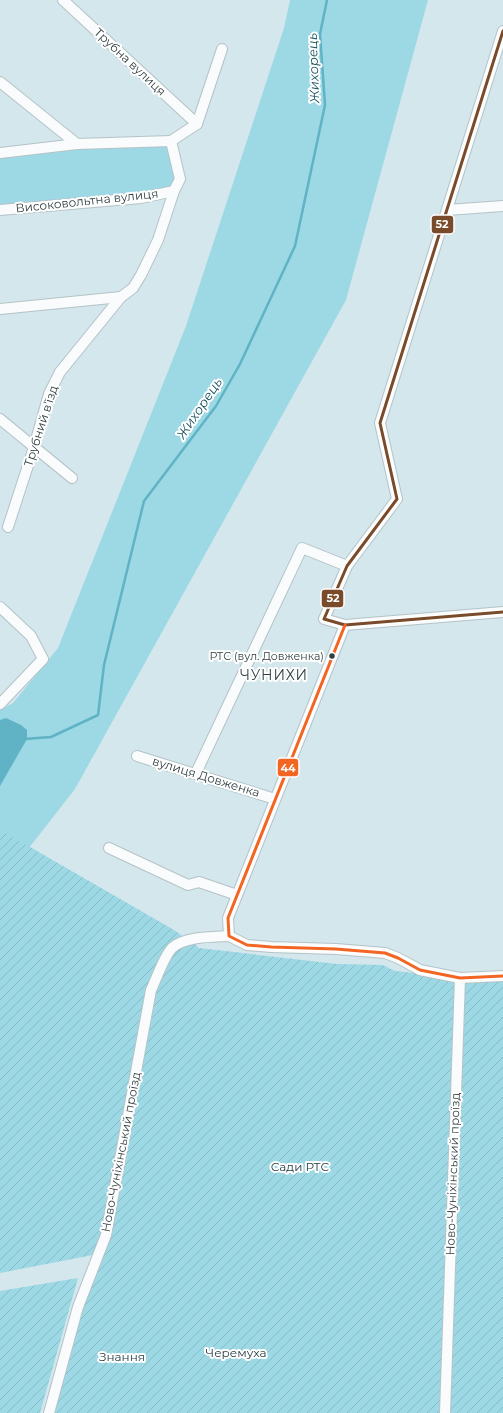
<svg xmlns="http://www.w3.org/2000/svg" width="503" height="1413" font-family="Montserrat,sans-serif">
	<defs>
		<pattern id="garden-furrows" width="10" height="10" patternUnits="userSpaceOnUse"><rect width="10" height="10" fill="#9dd8e5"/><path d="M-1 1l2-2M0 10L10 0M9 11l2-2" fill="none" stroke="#88bac6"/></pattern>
	</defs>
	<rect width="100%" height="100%" fill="#d4e7ec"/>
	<g fill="#9dd8e5">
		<polygon points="290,0 428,0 346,300 75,789 0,885 0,710 13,703 58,648 186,326 284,28"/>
		<polygon points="161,143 172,151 176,172 171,189 0,208 0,157 71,148"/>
	</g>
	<g fill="url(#garden-furrows)">
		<polygon points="4,832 174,930 188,940 190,939 199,948 337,964 383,965 395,971 460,978 503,977 503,1413 52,1413 98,1254 0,1273 0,834"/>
		<polygon points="78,1278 40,1413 0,1413 0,1291"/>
	</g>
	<polygon fill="#60b3c4" points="6,718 21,725 27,730 27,739 0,786 0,720"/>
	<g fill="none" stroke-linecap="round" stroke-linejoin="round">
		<polyline stroke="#60b3c4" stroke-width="2.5" points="25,739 51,737 98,715 104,665 144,501 216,406 240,364 295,246 325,105 320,34 327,0"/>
		<defs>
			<g id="minor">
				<polyline points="63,0 197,124"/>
				<polyline points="503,31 380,423 397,499 347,566 324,619 345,625 503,612"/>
				<polyline points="0,82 77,144"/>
				<polyline points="171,141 197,124 222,49"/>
				<polyline points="0,153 77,144 171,141"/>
				<polyline points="0,210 141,198 174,191"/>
				<polyline points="447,210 503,206"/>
				<polyline points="0,309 121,297"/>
				<polyline points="0,419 72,478"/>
				<polyline points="8,527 34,447 49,394 60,372 121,297 133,288 141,275 158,240 174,191 180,179 171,141"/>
				<polyline points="0,607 31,636 43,659 0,704"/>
				<polyline points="345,625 228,918 229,936 247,945 271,947 336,949 385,953 398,958 420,970 460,978 503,976"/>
				<polyline points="137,756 275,799"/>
				<polyline points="196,773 302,548 347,566"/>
				<polyline points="109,848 188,885 199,882 237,895"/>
				<path d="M 49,1413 L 78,1307 L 106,1235 L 151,990 C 156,980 164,956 172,948 C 185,936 213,937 229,936"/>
				<polyline points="445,1413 460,978"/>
			</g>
		</defs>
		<use href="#minor" stroke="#b4c3c7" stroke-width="12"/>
		<use href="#minor" stroke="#f9fbfc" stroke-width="10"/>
		<defs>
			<polyline id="bus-1" points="503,31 380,423 397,499 347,566 324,619 345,625 503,612"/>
			<polyline id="bus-2" points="345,625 228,918 229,936 247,945 271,947 336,949 385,953 398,958 420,970 460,978 503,976"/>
		</defs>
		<use href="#bus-1" stroke="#fff" stroke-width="6"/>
		<use href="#bus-2" stroke="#fff" stroke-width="6"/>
		<use href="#bus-1" stroke="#7a4b2a" stroke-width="3"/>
		<use href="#bus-2" stroke="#f26522" stroke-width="3"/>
	</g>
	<circle fill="#313f42" stroke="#fff" stroke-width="1.5" cx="332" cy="656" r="3.5"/>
	<g text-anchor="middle" stroke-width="4" stroke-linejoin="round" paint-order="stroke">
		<g font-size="11" fill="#313f42" stroke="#fff" text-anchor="end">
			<text x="324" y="660">РТС (вул. Довженка)</text>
		</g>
		<g font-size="12" fill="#313f42" stroke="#fff">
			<text transform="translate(130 62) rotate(43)" y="4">Трубна вулиця</text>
			<text transform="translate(87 201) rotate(-6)" y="4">Високовольтна вулиця</text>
			<text transform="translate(41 426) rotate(-72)" y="4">Трубний в’їзд</text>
			<text transform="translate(206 777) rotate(17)" y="4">вулиця Довженка</text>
			<text transform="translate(121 1152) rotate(-79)" y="4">Ново-Чуніхінський проїзд</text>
			<text transform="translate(453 1174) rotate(-88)" y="4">Ново-Чуніхінський проїзд</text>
		</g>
		<g font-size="12" fill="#1e363b" stroke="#fff">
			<text x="300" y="1171">Сади РТС</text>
			<text x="236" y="1357">Черемуха</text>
			<text x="122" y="1361">Знання</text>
		</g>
		<g font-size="13" font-style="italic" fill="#14515c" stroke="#fff">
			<text transform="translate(313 68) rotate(-92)" y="5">Жихорець</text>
			<text transform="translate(199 408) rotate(-56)" y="5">Жихорець</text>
		</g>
		<g font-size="14" letter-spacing="1" fill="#313f42" stroke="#fff">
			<text x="274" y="680">ЧУНИХИ</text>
		</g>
	</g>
	<g stroke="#fff" stroke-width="1.5">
		<rect x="431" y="215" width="23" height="19" rx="4" fill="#7a4b2a"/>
		<rect x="321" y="589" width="23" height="19" rx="4" fill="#7a4b2a"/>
		<rect x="277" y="758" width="22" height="19" rx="4" fill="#f26522"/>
	</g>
	<g font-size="11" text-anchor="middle" font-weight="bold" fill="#fff">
		<text x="442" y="228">52</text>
		<text x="333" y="602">52</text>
		<text x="288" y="772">44</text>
	</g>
</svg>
